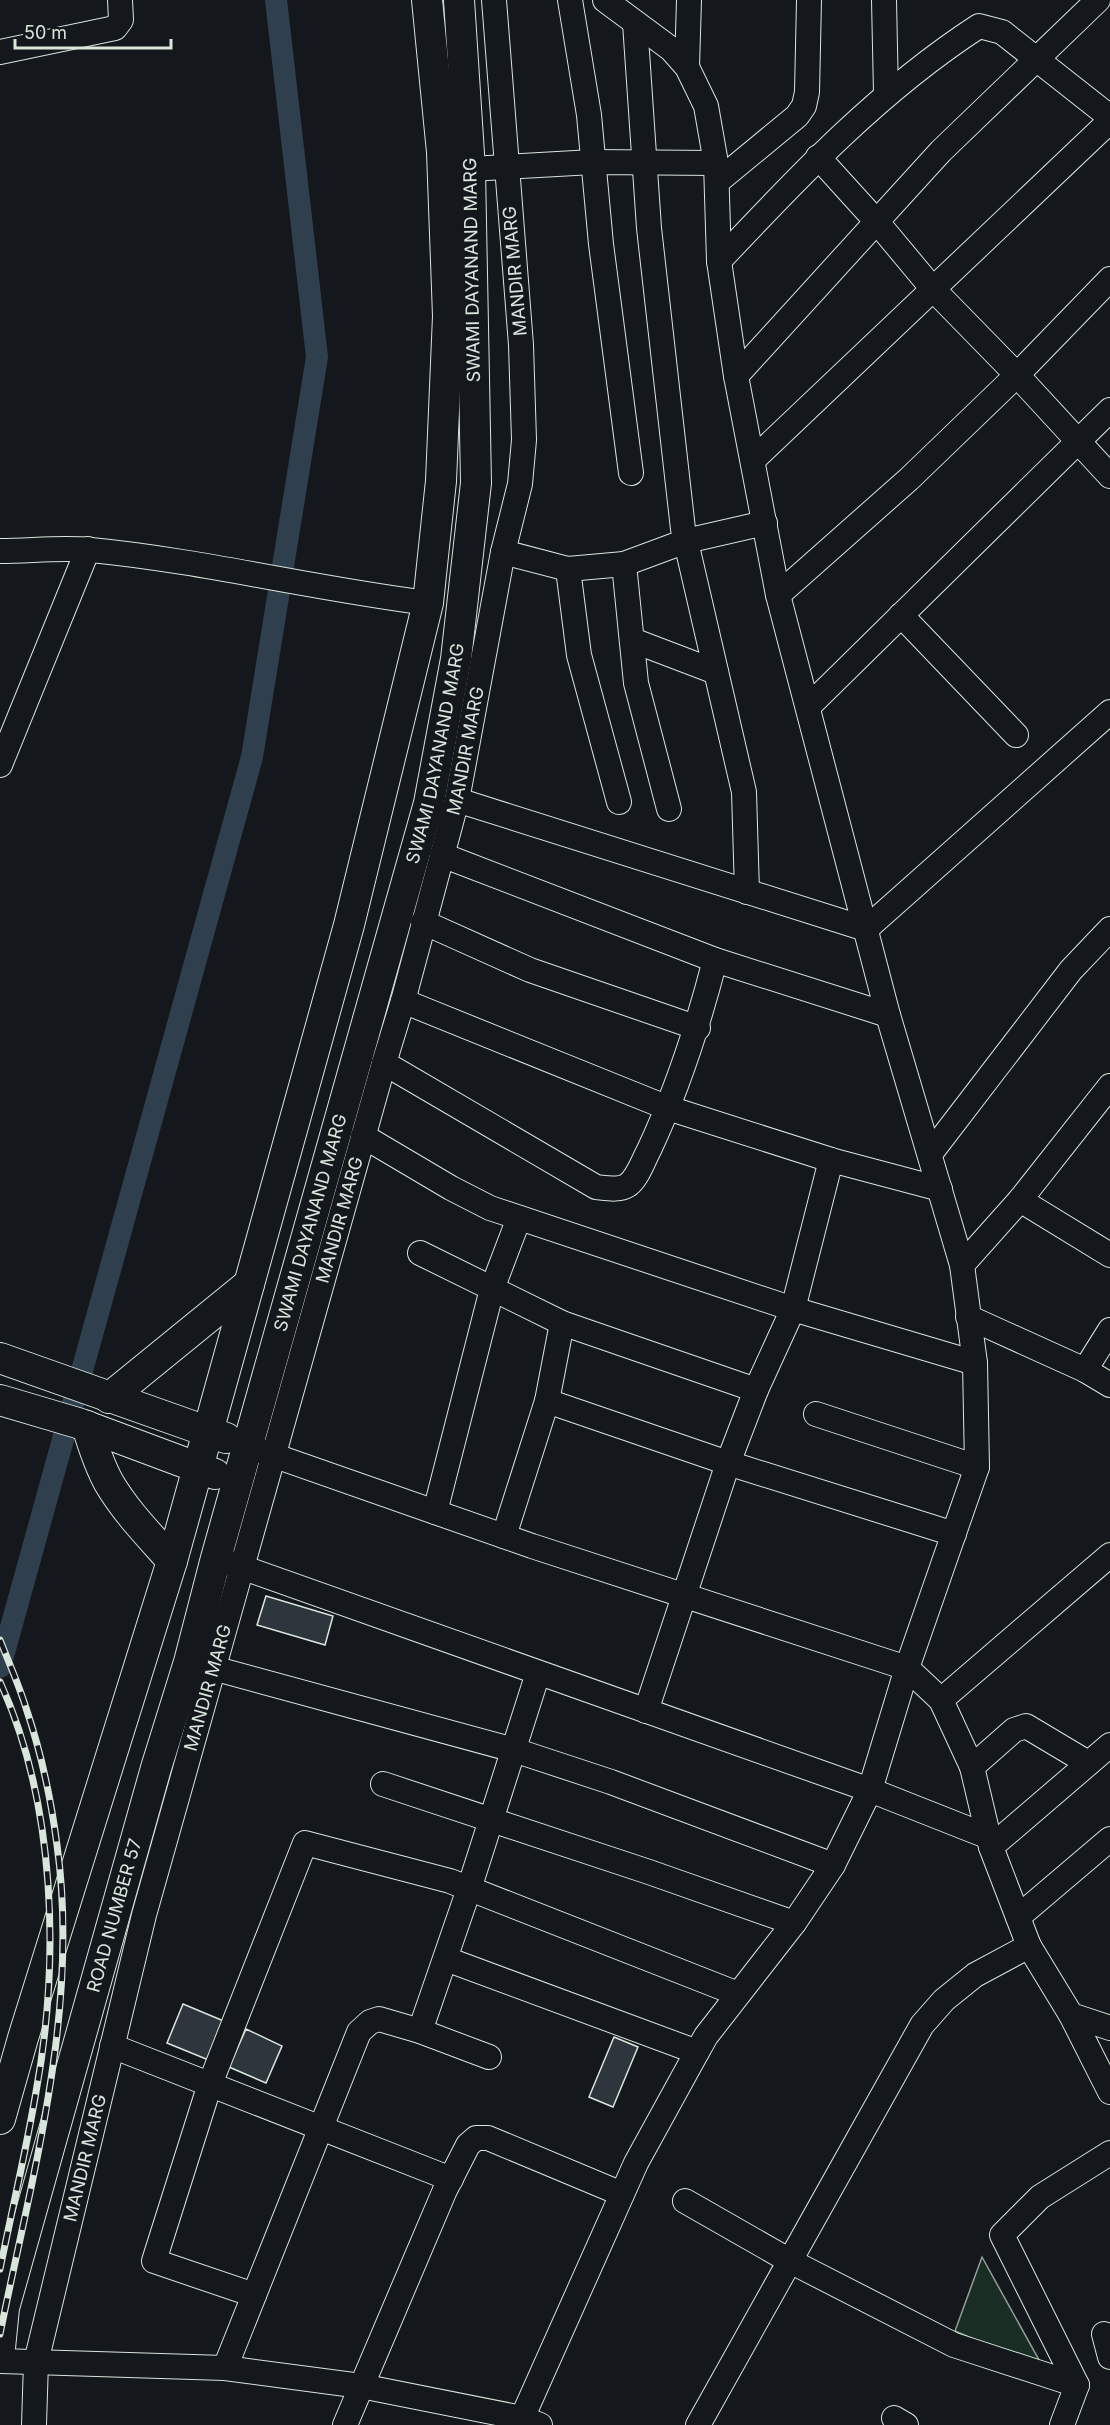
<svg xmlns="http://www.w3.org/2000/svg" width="1110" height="2425" font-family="Inter,sans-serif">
	<rect width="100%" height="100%" fill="#14181c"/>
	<polygon fill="#1a2d24" stroke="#939e99" stroke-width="1.5" points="982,2257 1044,2369 955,2331"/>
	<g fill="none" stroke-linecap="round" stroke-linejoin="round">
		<polyline stroke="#2f3f4d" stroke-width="22" points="0,1667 252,757 317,357 276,0"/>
	</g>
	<g fill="#2c363c" stroke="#d8e6dc" stroke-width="1.5">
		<polygon points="266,1596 333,1616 325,1645 257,1625"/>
		<polygon points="183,2004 226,2022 211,2061 167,2043"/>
		<polygon points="246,2029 282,2046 266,2083 229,2067"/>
		<polygon points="614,2037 638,2047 613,2107 589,2097"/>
	</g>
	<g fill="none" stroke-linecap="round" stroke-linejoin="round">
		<defs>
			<g id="minor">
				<polyline points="570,0 589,115 601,244 631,473"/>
				<polyline points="884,0 886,94"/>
				<polyline points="635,23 649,228 683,529 744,792 747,892"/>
				<polyline points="0,52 115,28 121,20 120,0"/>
				<polyline points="687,67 689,0"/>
				<polyline points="818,157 877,222 932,288 1017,375 1110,476"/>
				<polyline points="470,169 593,162 716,163"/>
				<polyline points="717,182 797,116 804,106 807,92 809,0"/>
				<path d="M 719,261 C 800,175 880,90 979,26 L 1002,32 L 1110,117"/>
				<polyline points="736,376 941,151 1098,0"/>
				<polyline points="754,459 1110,121"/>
				<path d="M 0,551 C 30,551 61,547 91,550 C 204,561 315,589 428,603"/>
				<polyline points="503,552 568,569 624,564 686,541 765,523"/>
				<polyline points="624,564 636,683 669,809"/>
				<polyline points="568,569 579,655 619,802"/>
				<polyline points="778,595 909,479 1017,375 1110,279"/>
				<polyline points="901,615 1016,735"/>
				<polyline points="632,640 716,672"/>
				<polyline points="808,707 1110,410"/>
				<polyline points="0,765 88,549"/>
				<polyline points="457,800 866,929 1110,712"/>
				<polyline points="442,855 715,960 888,1015"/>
				<polyline points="423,922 530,970 698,1028"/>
				<polyline points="403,1001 668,1108 831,1160 940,1189"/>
				<path d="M 384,1063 L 596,1187 C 606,1188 619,1191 628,1185 C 638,1177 643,1161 649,1150 C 678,1088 698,1026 715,960"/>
				<polyline points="363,1136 451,1188 490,1208 793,1309 975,1363"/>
				<polyline points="930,1154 1071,970 1110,929"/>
				<polyline points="1020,1200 1110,1255"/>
				<polyline points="420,1253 562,1323 756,1390"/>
				<polyline points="962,1265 1020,1200 1110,1086"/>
				<polyline points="968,1317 1085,1370 1110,1385"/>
				<polyline points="1085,1370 1110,1330"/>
				<polyline points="547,1401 728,1463 954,1534"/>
				<polyline points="816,1414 977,1467"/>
				<polyline points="258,1450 532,1546 907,1668 941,1700 972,1767 991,1847 1029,1946 1071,2015 1110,2092"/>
				<polyline points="435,1512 492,1289 519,1218"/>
				<polyline points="504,1536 547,1401 562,1323"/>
				<polyline points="227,1562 870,1790 989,1837"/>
				<polyline points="198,1664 514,1750 611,1782 833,1865"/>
				<polyline points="941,1700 1110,1555"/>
				<polyline points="646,1711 728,1463 756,1390 793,1309 831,1160"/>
				<polyline points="972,1767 1014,1730 1026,1726 1088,1763"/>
				<polyline points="383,1784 649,1872 794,1923"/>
				<polyline points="991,1847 1110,1745"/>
				<polyline points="1018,1917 1110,1839"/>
				<polyline points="446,1959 697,2052"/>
				<polyline points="1071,2015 1110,2028"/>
				<polyline points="420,2031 469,1889 538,1673"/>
				<polyline points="112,2046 451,2179"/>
				<polyline points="685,2201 790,2261 954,2345 1077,2385"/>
				<polyline points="254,2295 154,2261 210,2084 305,1843 450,1881 738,1994"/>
				<polyline points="1104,2334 1110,2357"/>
				<polyline points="0,2361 225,2368 361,2386 522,2418 540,2425"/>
				<polyline points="225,2368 359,2032 370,2022 379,2019 420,2031 489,2057"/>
				<polyline points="894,2418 906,2425"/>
				<path id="s1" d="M 34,2425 L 36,2362 L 144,1915 L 384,1063 L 403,1001 L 457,800 L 503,552 L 520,484 L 524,440 L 521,345 L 494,0"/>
				<polyline points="345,2425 445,2190 468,2145 476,2138 488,2138 622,2194"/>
				<polyline points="519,2425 636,2163 697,2052 706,2036 794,1923 833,1865 870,1790 907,1668 977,1467 975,1363 962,1265 888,1015 778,595 736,376 719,261 716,163 706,106 687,67 671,49 605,0"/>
				<polyline points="698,2425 922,2025 944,2000 975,1975 1029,1946"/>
				<polyline points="1062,2425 1077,2385 1002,2235 1040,2197 1110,2153"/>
			</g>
			<g id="major">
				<polyline points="0,1358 226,1438"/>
				<polyline points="109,1398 249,1284"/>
				<polyline points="0,1400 81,1424 215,1474"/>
				<path d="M 87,1426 C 93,1446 99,1465 109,1483 C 126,1512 150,1536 172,1561"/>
				<polyline points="0,2119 23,2038 172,1561 349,925 428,603 441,481 448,316 442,152 427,0"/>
				<path id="s2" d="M 0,2348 L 4,2308 L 156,1768 L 189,1662 L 216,1558 L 429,803 L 456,659 L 476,483 L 470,169 L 459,0"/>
			</g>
		</defs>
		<use href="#minor" stroke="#d8e6dc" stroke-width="26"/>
		<use href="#major" stroke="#d8e6dc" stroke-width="32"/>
		<use href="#minor" stroke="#14181c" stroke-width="24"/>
		<use href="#major" stroke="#14181c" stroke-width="30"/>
		<defs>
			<g id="rail">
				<path d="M 0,1640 C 9,1663 19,1685 26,1708 C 41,1752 51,1799 57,1845 C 80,2009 32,2175 0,2334"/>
				<path d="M 0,1682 C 56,1804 60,1961 36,2092 C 26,2151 12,2210 0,2269"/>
			</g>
		</defs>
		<use href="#rail" stroke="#d8e6dc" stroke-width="7"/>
		<use href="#rail" stroke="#14181c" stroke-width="4.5" stroke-dasharray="14" stroke-linecap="butt"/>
	</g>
	<g text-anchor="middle" stroke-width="4.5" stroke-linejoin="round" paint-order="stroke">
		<g font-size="18" fill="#d8e6dc" stroke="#14181c">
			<text transform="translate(472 270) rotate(-91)" y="6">SWAMI DAYANAND MARG</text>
			<text transform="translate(515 271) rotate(-95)" y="6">MANDIR MARG</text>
			<text dy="6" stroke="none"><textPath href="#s1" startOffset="1731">MANDIR MARG</textPath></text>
			<text dy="6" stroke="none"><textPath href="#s2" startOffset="1654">SWAMI DAYANAND MARG</textPath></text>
			<text dy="6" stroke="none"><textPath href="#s1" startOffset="1245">MANDIR MARG</textPath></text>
			<text dy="6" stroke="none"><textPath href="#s2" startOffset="1168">SWAMI DAYANAND MARG</textPath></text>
			<text dy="6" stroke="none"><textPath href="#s1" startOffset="759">MANDIR MARG</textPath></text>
			<text dy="6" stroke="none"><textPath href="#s2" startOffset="448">ROAD NUMBER 57</textPath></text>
			<text dy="6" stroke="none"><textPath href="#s1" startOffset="273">MANDIR MARG</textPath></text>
		</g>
	</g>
	<path d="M15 39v9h156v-9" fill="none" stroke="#d8e6dc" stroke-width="3"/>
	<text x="24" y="39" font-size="18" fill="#d8e6dc" stroke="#14181c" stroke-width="4.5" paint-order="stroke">50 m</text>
</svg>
